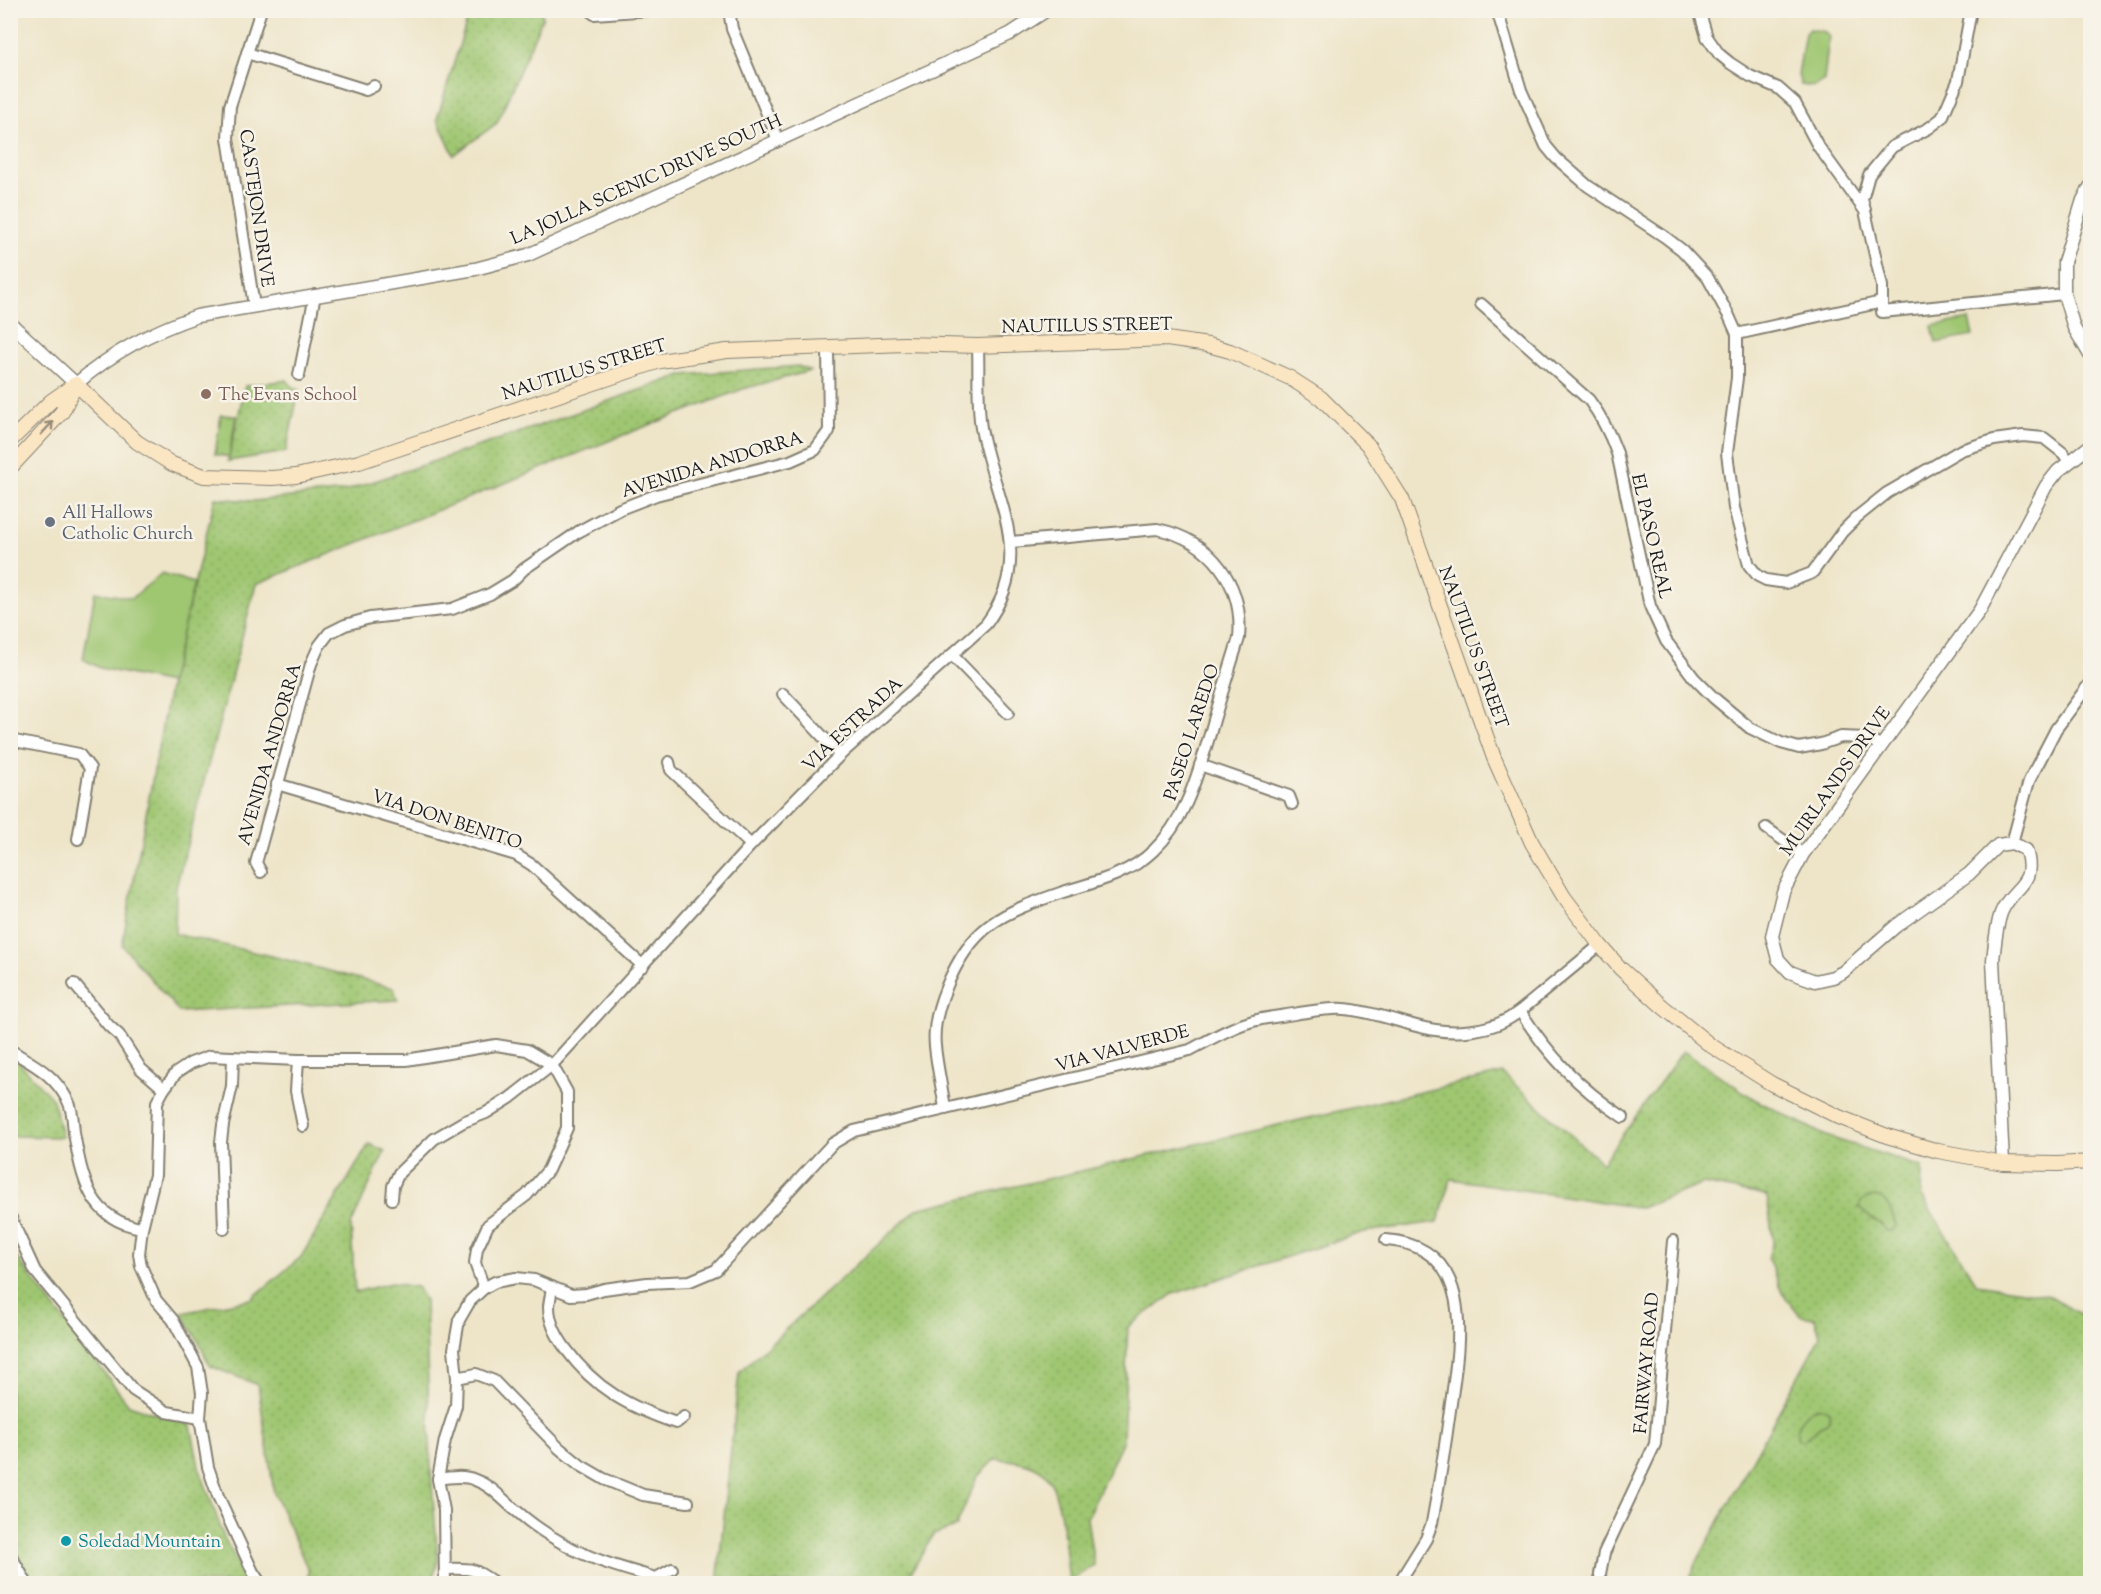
<svg xmlns="http://www.w3.org/2000/svg" width="2101" height="1594" font-family="'Sorts Mill Goudy',serif">
	<defs>
		<pattern id="green-dots" width="8" height="8" patternUnits="userSpaceOnUse" patternTransform="scale(1.5)"><rect width="8" height="8" fill="#9fc671"/><path d="M2 2h.1M6 6h.1" fill="none" stroke="#88aa61" stroke-width="1.8" stroke-linecap="round"/></pattern>
	</defs>
	<rect width="100%" height="100%" fill="#f7f3e8"/>
	<filter id="ink" filterUnits="userSpaceOnUse"><feTurbulence type="fractalNoise" baseFrequency=".0167" numOctaves="2"/><feDisplacementMap in="SourceGraphic" scale="12" xChannelSelector="R" yChannelSelector="G"/><feConvolveMatrix kernelMatrix="1 2 1 2 8 2 1 2 1" color-interpolation-filters="sRGB"/></filter>
	<filter id="wash" filterUnits="userSpaceOnUse"><feTurbulence type="fractalNoise" baseFrequency=".008" numOctaves="4" result="noise"/><feDisplacementMap in="SourceGraphic" scale="24" xChannelSelector="R" yChannelSelector="G"/><feGaussianBlur stdDeviation="1.35" result="paint"/><feColorMatrix in="noise" values="0 0 0 0 0 0 0 0 0 0 0 0 0 0 0 0 0 1.4 0 .05"/><feComposite in="paint" operator="in"/></filter>
	<g filter="url(#wash)">
		<rect width="100%" height="100%" fill="#eee5c9"/>
		<g fill="url(#green-dots)" stroke="#5e7146" stroke-width="1.5">
			<polygon points="465,11 541,11 543,17 497,123 454,155 437,119 468,17"/>
			<polygon points="798,366 810,371 743,389 621,436 256,584 176,887 175,934 280,958 394,988 398,1000 179,1012 122,945 170,683 215,498 254,501 345,491 518,433 682,375"/>
			<polygon points="287,380 292,386 299,390 286,452 228,461 245,386"/>
			<path d="M 1683,1051 L 1756,1100 L 1826,1136 L 1922,1167 L 1921,1195 L 1977,1284 L 2047,1295 L 2090,1320 L 2090,1583 L 1688,1583 L 1695,1565 L 1820,1336 L 1815,1318 L 1801,1316 L 1782,1293 L 1768,1259 L 1773,1241 L 1767,1196 L 1703,1184 L 1641,1208 L 1451,1179 L 1438,1222 L 1364,1232 L 1173,1294 L 1128,1327 L 1123,1440 L 1087,1518 L 1094,1565 L 1069,1582 C 1066,1557 1062,1489 1044,1473 C 1032,1462 1011,1460 995,1459 L 977,1477 L 956,1527 L 933,1535 L 905,1583 L 717,1584 L 739,1372 L 917,1209 L 1502,1073 L 1602,1163 Z"/>
			<polygon points="10,1052 53,1100 62,1137 11,1136"/>
			<polygon points="369,1144 385,1151 351,1225 355,1292 391,1283 417,1287 425,1300 431,1471 438,1560 432,1583 306,1583 309,1572 274,1493 258,1385 210,1366 198,1341 182,1313 251,1299 301,1257"/>
			<polygon points="10,1245 17,1258 129,1405 191,1425 199,1467 224,1537 248,1583 25,1583 10,1557"/>
		</g>
		<g fill="#9fc671" stroke="#5e7146" stroke-width="1.5">
			<polygon points="1809,29 1825,32 1829,37 1824,80 1815,87 1801,85 1798,75 1805,33"/>
			<polygon points="1969,319 1973,336 1936,343 1932,326"/>
			<polygon points="221,415 236,416 229,457 215,454"/>
			<polygon points="162,573 194,583 170,683 100,668 83,659 95,592 132,598"/>
			<path d="M 1880,1197 C 1890,1204 1892,1215 1896,1225 L 1893,1230 L 1887,1231 L 1880,1223 L 1872,1219 L 1859,1208 C 1861,1196 1869,1198 1880,1197 Z"/>
			<path d="M 1822,1407 L 1829,1411 L 1830,1421 L 1826,1424 L 1820,1426 L 1804,1440 L 1798,1440 C 1794,1424 1806,1408 1822,1407 Z"/>
		</g>
	</g>
	<g filter="url(#ink)">
		<g fill="none" stroke-linecap="round" stroke-linejoin="round">
			<defs>
				<g id="minor">
					<polyline points="729,10 732,29 778,140"/>
					<polyline points="1497,10 1521,90 1546,146 1556,158 1588,186 1665,237 1682,250 1708,278 1729,316 1737,334 1737,378 1727,453 1734,508 1749,565 1758,576 1766,580 1786,583 1812,573 1842,532 1857,517 1887,493 1961,450 1994,440 2023,436 2044,438 2063,453 2069,461"/>
					<polyline points="1699,10 1707,37 1719,54 1730,63 1750,76 1778,88 1795,103 1818,146 1865,211 1882,286 1882,312 2064,294"/>
					<polyline points="594,14 651,10"/>
					<polyline points="247,53 366,90 374,86"/>
					<polyline points="1865,210 1862,200 1869,175 1892,147 1929,128 1942,118 1958,81 1971,10"/>
					<path d="M 1481,304 L 1589,400 C 1602,417 1610,434 1617,453 L 1650,606 L 1666,641 L 1694,678 L 1714,698 L 1750,728 L 1781,743 L 1799,748 L 1821,744 L 1841,737 L 1867,738 L 1880,745"/>
					<polyline points="254,306 228,138 230,106 261,10"/>
					<polyline points="1737,334 1882,302"/>
					<polyline points="299,375 315,295"/>
					<polyline points="952,655 1008,713"/>
					<polyline points="783,694 840,755"/>
					<polyline points="10,740 79,754 90,768 78,839"/>
					<polyline points="669,762 671,770 751,845"/>
					<polyline points="1200,765 1289,796 1292,804"/>
					<polyline points="277,784 516,855 532,865 643,966"/>
					<polyline points="1766,828 1803,854"/>
					<polyline points="2012,843 2029,781 2056,729 2090,683"/>
					<polyline points="261,872 256,863 311,664 319,646 329,633 345,625 370,618 452,609 490,594 513,580 524,569 578,532 620,509 656,495 790,461 815,450 829,431 828,347"/>
					<polyline points="74,984 109,1026 119,1035 141,1069 164,1089"/>
					<path d="M 1520,1011 C 1549,1056 1578,1087 1623,1117"/>
					<path d="M 10,1050 C 36,1066 54,1074 68,1101 C 73,1110 73,1123 74,1133 C 82,1178 89,1220 142,1228"/>
					<polyline points="298,1060 296,1091 303,1126"/>
					<path d="M 945,1108 C 942,1088 937,1067 935,1046 C 933,1027 939,1005 946,988 C 971,925 1002,913 1063,892 C 1095,882 1128,875 1153,851 C 1186,820 1197,776 1210,734 C 1219,702 1229,670 1239,638 C 1244,584 1211,540 1157,529 L 1011,542"/>
					<path d="M 392,1199 L 393,1186 L 399,1173 L 434,1139 L 463,1122 L 486,1113 L 510,1098 L 552,1065 L 751,845 L 840,755 L 986,624 C 1037,556 994,499 981,428 C 977,402 979,373 978,346"/>
					<polyline points="10,1216 35,1271 133,1390 167,1412 200,1418"/>
					<polyline points="224,1229 221,1142 223,1125 232,1086 233,1057"/>
					<path d="M 1386,1240 C 1479,1247 1459,1346 1450,1410 C 1445,1448 1439,1485 1432,1523 L 1426,1539 L 1398,1584"/>
					<path d="M 552,1287 C 551,1293 550,1300 549,1306 C 549,1322 557,1337 566,1349 C 595,1389 629,1407 676,1423 L 684,1417"/>
					<polyline points="457,1378 476,1374 494,1381 559,1448 580,1465 604,1479 643,1495 688,1502"/>
					<path d="M 438,1479 C 450,1477 464,1475 475,1480 C 493,1486 504,1502 519,1513 C 535,1527 554,1539 573,1549 C 599,1562 628,1570 656,1578 L 672,1569"/>
					<polyline points="10,1554 27,1584"/>
					<path d="M 446,1569 C 472,1568 474,1568 496,1584"/>
					<polyline points="261,1584 253,1572 218,1496 208,1467 200,1418 202,1393 198,1367 173,1320 156,1300 141,1266 139,1254 142,1228 155,1175 157,1102 164,1089 176,1073 191,1063 210,1056 298,1060 406,1060 496,1045 527,1050 552,1065 567,1092 567,1128 548,1170 527,1195 488,1225 477,1249 475,1263 484,1288"/>
					<path d="M 445,1584 L 444,1510 L 438,1479 L 445,1440 L 456,1406 L 457,1378 L 454,1349 L 459,1320 L 470,1301 L 484,1288 L 495,1282 L 516,1278 L 534,1280 L 571,1295 L 586,1294 L 604,1289 L 647,1283 L 690,1281 L 716,1270 L 832,1144 L 854,1131 L 1190,1050 C 1211,1039 1231,1027 1253,1021 C 1268,1017 1284,1016 1299,1013 C 1314,1011 1329,1008 1344,1009 C 1392,1013 1425,1038 1474,1030 C 1493,1027 1506,1022 1520,1011 L 1600,945"/>
					<polyline points="1601,1584 1600,1574 1604,1553 1655,1444 1673,1241"/>
				</g>
				<g id="tertiary">
					<polyline points="2090,187 2083,200 2064,262 2064,294 2074,328 2090,355"/>
					<path d="M 10,323 L 76,384 C 113,352 151,332 197,316 L 475,269 L 528,255 L 1010,34 L 1047,10"/>
					<path d="M 2003,1163 L 1993,960 C 1995,944 1996,927 2001,913 C 2013,884 2037,887 2026,850 L 2012,843 L 1998,845 L 1969,874 L 1896,926 L 1843,972 L 1833,977 L 1815,981 L 1790,972 L 1778,959 L 1772,936 L 1783,892 L 1803,854 L 1980,610 L 2046,486 L 2058,471 L 2090,446"/>
				</g>
				<g id="secondary">
					<polyline points="76,384 137,442 172,464 204,476 272,478 296,476 359,462 660,361 727,351 904,344 978,346 1167,339 1208,345 1230,351 1290,378 1321,398 1368,445 1402,499 1494,758 1532,843 1564,897 1600,945 1620,968 1662,1006 1710,1045 1772,1084 1839,1117 1887,1136 1938,1151 2003,1163 2058,1164 2090,1162"/>
					<polyline points="10,441 51,401 74,385"/>
					<polyline points="10,468 62,412 76,384"/>
				</g>
			</defs>
			<use href="#minor" stroke="#858072" stroke-width="14"/>
			<use href="#tertiary" stroke="#858072" stroke-width="15"/>
			<use href="#secondary" stroke="#858072" stroke-width="16"/>
			<use href="#minor" stroke="#fff" stroke-width="10"/>
			<use href="#tertiary" stroke="#fff" stroke-width="12"/>
			<use href="#secondary" stroke="#fbe6c4" stroke-width="14"/>
		</g>
		<defs><path id="oneway-shaft" d="M-6 0H5M1.5-3L5.5 0L1.5 3" fill="none" stroke-width="1.6" stroke-linecap="round" stroke-linejoin="round" transform="scale(1.5)"/></defs>
		<use stroke="#978b78" href="#oneway-shaft" transform="translate(47 428) rotate(-47)"/>
	</g>
	<circle fill="#8d6e63" stroke="#f7f3e8" stroke-width="2" cx="206" cy="394" r="6"/>
	<circle fill="#6b7280" stroke="#f7f3e8" stroke-width="2" cx="50" cy="522" r="6"/>
	<circle fill="#0f9aa8" stroke="#f7f3e8" stroke-width="2" cx="66" cy="1541" r="6"/>
	<g text-anchor="middle" stroke-width="5" stroke-linejoin="round" paint-order="stroke">
		<g font-size="18" fill="#1c1c1c" stroke="#f7f3e8">
			<text transform="translate(646 179) rotate(-24)" y="6">LA JOLLA SCENIC DRIVE SOUTH</text>
			<text transform="translate(257 208) rotate(82)" y="6">CASTEJON DRIVE</text>
			<text transform="translate(1087 325) rotate(-1)" y="6">NAUTILUS STREET</text>
			<text transform="translate(584 369) rotate(-17)" y="6">NAUTILUS STREET</text>
			<text transform="translate(712 464) rotate(-17)" y="6">AVENIDA ANDORRA</text>
			<text transform="translate(1652 536) rotate(77)" y="6">EL PASO REAL</text>
			<text transform="translate(1474 647) rotate(70)" y="6">NAUTILUS STREET</text>
			<text transform="translate(852 724) rotate(-43)" y="6">VIA ESTRADA</text>
			<text transform="translate(1191 732) rotate(-72)" y="6">PASEO LAREDO</text>
			<text transform="translate(269 754) rotate(-74)" y="6">AVENIDA ANDORRA</text>
			<text transform="translate(1835 781) rotate(-55)" y="6">MUIRLANDS DRIVE</text>
			<text transform="translate(447 819) rotate(18)" y="6">VIA DON BENITO</text>
			<text transform="translate(1122 1048) rotate(-15)" y="6">VIA VALVERDE</text>
			<text transform="translate(1646 1363) rotate(-85)" y="6">FAIRWAY ROAD</text>
		</g>
		<g font-size="18" fill="#785e54" stroke="#f7f3e8" text-anchor="start">
			<text x="218" y="400">The Evans School</text>
		</g>
		<g font-size="18" fill="#5b616d" stroke="#f7f3e8" text-anchor="start">
			<text x="62" y="518">All Hallows<tspan x="62" dy="21">Catholic Church</tspan></text>
		</g>
		<g font-size="18" fill="#0d838f" stroke="#f7f3e8" text-anchor="start">
			<text x="78" y="1547">Soledad Mountain</text>
		</g>
	</g>
	<rect width="2101" height="1594" fill="none" stroke="#f7f3e8" stroke-width="36"/>
</svg>
